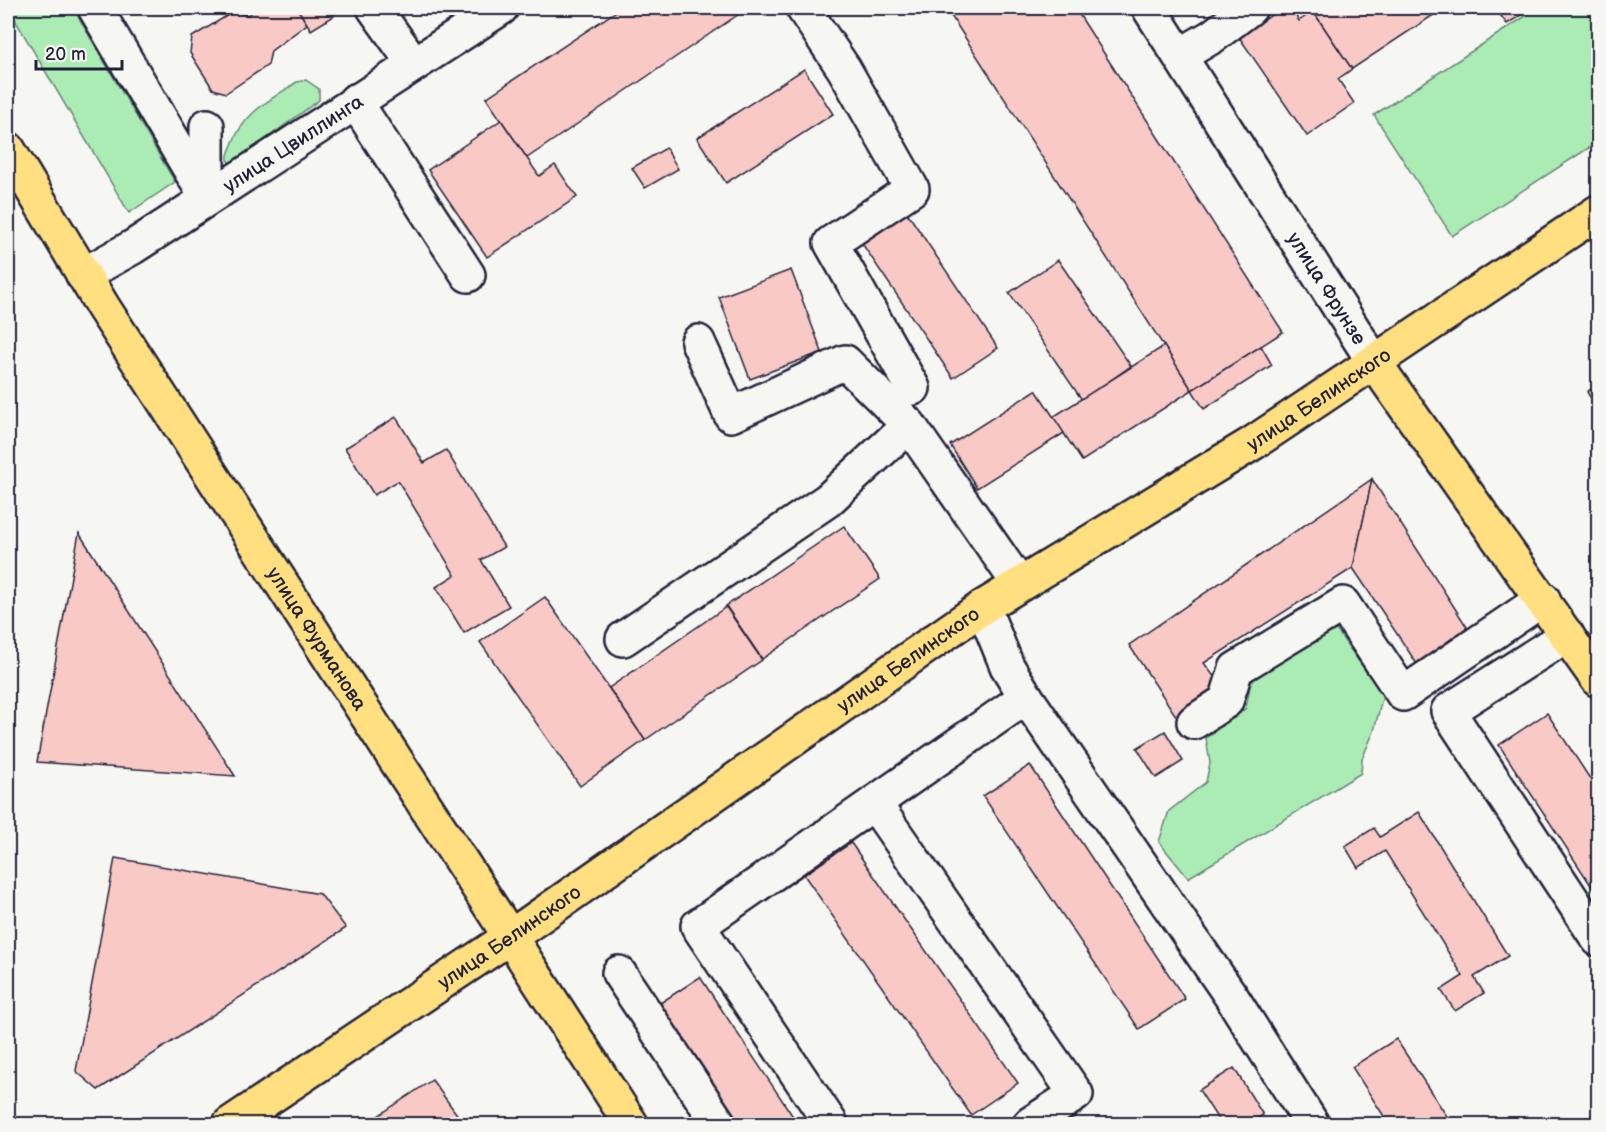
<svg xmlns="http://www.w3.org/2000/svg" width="1606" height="1132" font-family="'Balsamiq Sans',sans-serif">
	<rect width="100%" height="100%" fill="#f6f6f2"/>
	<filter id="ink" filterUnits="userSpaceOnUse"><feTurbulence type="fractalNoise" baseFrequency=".0167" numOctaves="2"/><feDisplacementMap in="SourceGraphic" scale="12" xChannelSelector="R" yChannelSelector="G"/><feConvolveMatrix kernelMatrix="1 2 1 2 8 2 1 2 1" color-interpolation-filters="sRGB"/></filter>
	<g filter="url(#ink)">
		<g fill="#abebb4" stroke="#668678" stroke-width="1.5">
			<polygon points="8,8 73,8 175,182 129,213"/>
			<polygon points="1538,8 1598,8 1598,142 1452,236 1374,115"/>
			<path d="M 306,80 L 319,89 L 319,100 L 230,165 C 226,159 228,154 231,147 C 243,113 268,101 297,82 Z"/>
			<polygon points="1335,628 1383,695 1374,731 1362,759 1361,773 1188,878 1159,842 1169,811 1206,782 1210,763 1206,738 1246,708 1251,680"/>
		</g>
		<g fill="#f9c9c6" stroke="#22223b" stroke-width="1.5">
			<polygon points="258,8 297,8 307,24 271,51 268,65 226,93 213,89 190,53 192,37 233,12 248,15"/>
			<polygon points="297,8 329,8 334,16 311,30"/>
			<polygon points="621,8 743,8 745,10 527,158 486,98"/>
			<polygon points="946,8 1075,8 1283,332 1192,390"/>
			<polygon points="1282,8 1291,8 1299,21 1313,11 1352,69 1338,79 1354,103 1307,136 1239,37"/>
			<polygon points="1319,8 1444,8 1352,69 1313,11"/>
			<polygon points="1495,8 1532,8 1507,24"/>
			<polygon points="804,69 833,114 726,183 697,138"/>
			<polygon points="501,120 539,176 555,165 577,197 487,257 428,170"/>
			<polygon points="666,148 678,169 645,188 632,168"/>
			<polygon points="906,211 998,348 953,378 861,242"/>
			<polygon points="1058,260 1131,366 1082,400 1009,293"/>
			<polygon points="791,270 822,352 750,379 719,297"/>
			<polygon points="1164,346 1192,390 1082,461 1053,417"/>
			<polygon points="1261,346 1272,365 1204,409 1192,390"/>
			<polygon points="1598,384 1598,410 1587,392"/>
			<polygon points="1036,390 1064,433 977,488 950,445"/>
			<polygon points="396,417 424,463 446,450 504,547 481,560 509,606 464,633 436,587 455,575 398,481 374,495 345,448"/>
			<polygon points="1372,479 1353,568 1204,663 1221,686 1176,716 1129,645"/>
			<polygon points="1372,479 1467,627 1417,664 1353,568"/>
			<polygon points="844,526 880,579 762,659 726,606"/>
			<polygon points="79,533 235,776 37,762"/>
			<polygon points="545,597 645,740 580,786 480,642"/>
			<polygon points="726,607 762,660 645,740 609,688"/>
			<polygon points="1547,713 1598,791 1598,896 1499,745"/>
			<polygon points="1165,731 1183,761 1156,778 1137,748"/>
			<polygon points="1030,765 1185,999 1139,1029 983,796"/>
			<polygon points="1419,812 1508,956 1474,977 1484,993 1455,1011 1441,990 1463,976 1385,851 1358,868 1345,846 1374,828 1380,837"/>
			<polygon points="851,843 1018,1083 971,1115 804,875"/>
			<polygon points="115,858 320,894 346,928 98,1090 76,1071"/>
			<polygon points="700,977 798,1124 732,1124 654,1007"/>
			<polygon points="1396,1039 1452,1124 1389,1124 1352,1067"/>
			<polygon points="1234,1068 1263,1115 1248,1124 1221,1124 1199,1090"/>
			<polygon points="432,1080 464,1124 366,1124"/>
		</g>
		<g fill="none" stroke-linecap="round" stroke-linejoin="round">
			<defs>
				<g id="minor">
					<polyline points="95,8 207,198"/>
					<polyline points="374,8 414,64"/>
					<polyline points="803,8 844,69 912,189 831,243 913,388"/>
					<path id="s1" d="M 1149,8 L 1374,362"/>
					<polyline points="1181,55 1213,36 1250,8"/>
					<polyline points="355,101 468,275"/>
					<polyline points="207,126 207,198"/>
					<path id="s2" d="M 83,275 L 133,247 L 501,8"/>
					<polyline points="698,342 731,415 845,362 909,425 1019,584"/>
					<polyline points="1567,635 1448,711 1598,939"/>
					<polyline points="623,639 828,500 909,425"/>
					<polyline points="1026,697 1231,996 1312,1124"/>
					<polyline points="1194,722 1226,701 1236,669 1343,604 1403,694 1543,599"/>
					<polyline points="874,803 1076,1094 1030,1124"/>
					<polyline points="619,973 719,1124"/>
					<polyline points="831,1124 698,926 1026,697 1007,666 983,607"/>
				</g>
				<g id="major">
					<path id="s3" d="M 8,149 L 103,307 L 631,1124"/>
					<polyline points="1374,362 1598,680"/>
					<path id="s4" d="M 230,1124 L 510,937 L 983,607 L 1253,443 L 1598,212"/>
				</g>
			</defs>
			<use href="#minor" stroke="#22223b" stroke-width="38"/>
			<use href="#major" stroke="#22223b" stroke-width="38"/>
			<use href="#minor" stroke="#f6f6f2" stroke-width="33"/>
			<use href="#major" stroke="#ffdf80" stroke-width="33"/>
		</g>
	</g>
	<g text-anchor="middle" stroke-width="5" stroke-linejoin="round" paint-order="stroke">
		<g font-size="20" fill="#22223b" stroke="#f6f6f2">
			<text dy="7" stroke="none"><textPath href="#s2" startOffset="248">улица Цвиллинга</textPath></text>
			<text dy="7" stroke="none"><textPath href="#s1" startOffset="332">улица Фрунзе</textPath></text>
			<text dy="7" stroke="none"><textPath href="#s4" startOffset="1308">улица Белинского</textPath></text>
			<text dy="7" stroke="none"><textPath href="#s3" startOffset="579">улица Фурманова</textPath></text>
			<text dy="7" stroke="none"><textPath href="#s4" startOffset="822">улица Белинского</textPath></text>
			<text dy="7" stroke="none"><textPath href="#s4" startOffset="336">улица Белинского</textPath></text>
		</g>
	</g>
	<rect width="1606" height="1132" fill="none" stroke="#f6f6f2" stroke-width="30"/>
	<rect x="15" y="15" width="1576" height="1102" fill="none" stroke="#22223b" stroke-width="2" filter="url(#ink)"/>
	<path d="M36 60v9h86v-9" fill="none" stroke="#22223b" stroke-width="3"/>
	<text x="45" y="60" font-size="18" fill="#22223b" stroke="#f6f6f2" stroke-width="4.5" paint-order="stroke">20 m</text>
</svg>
